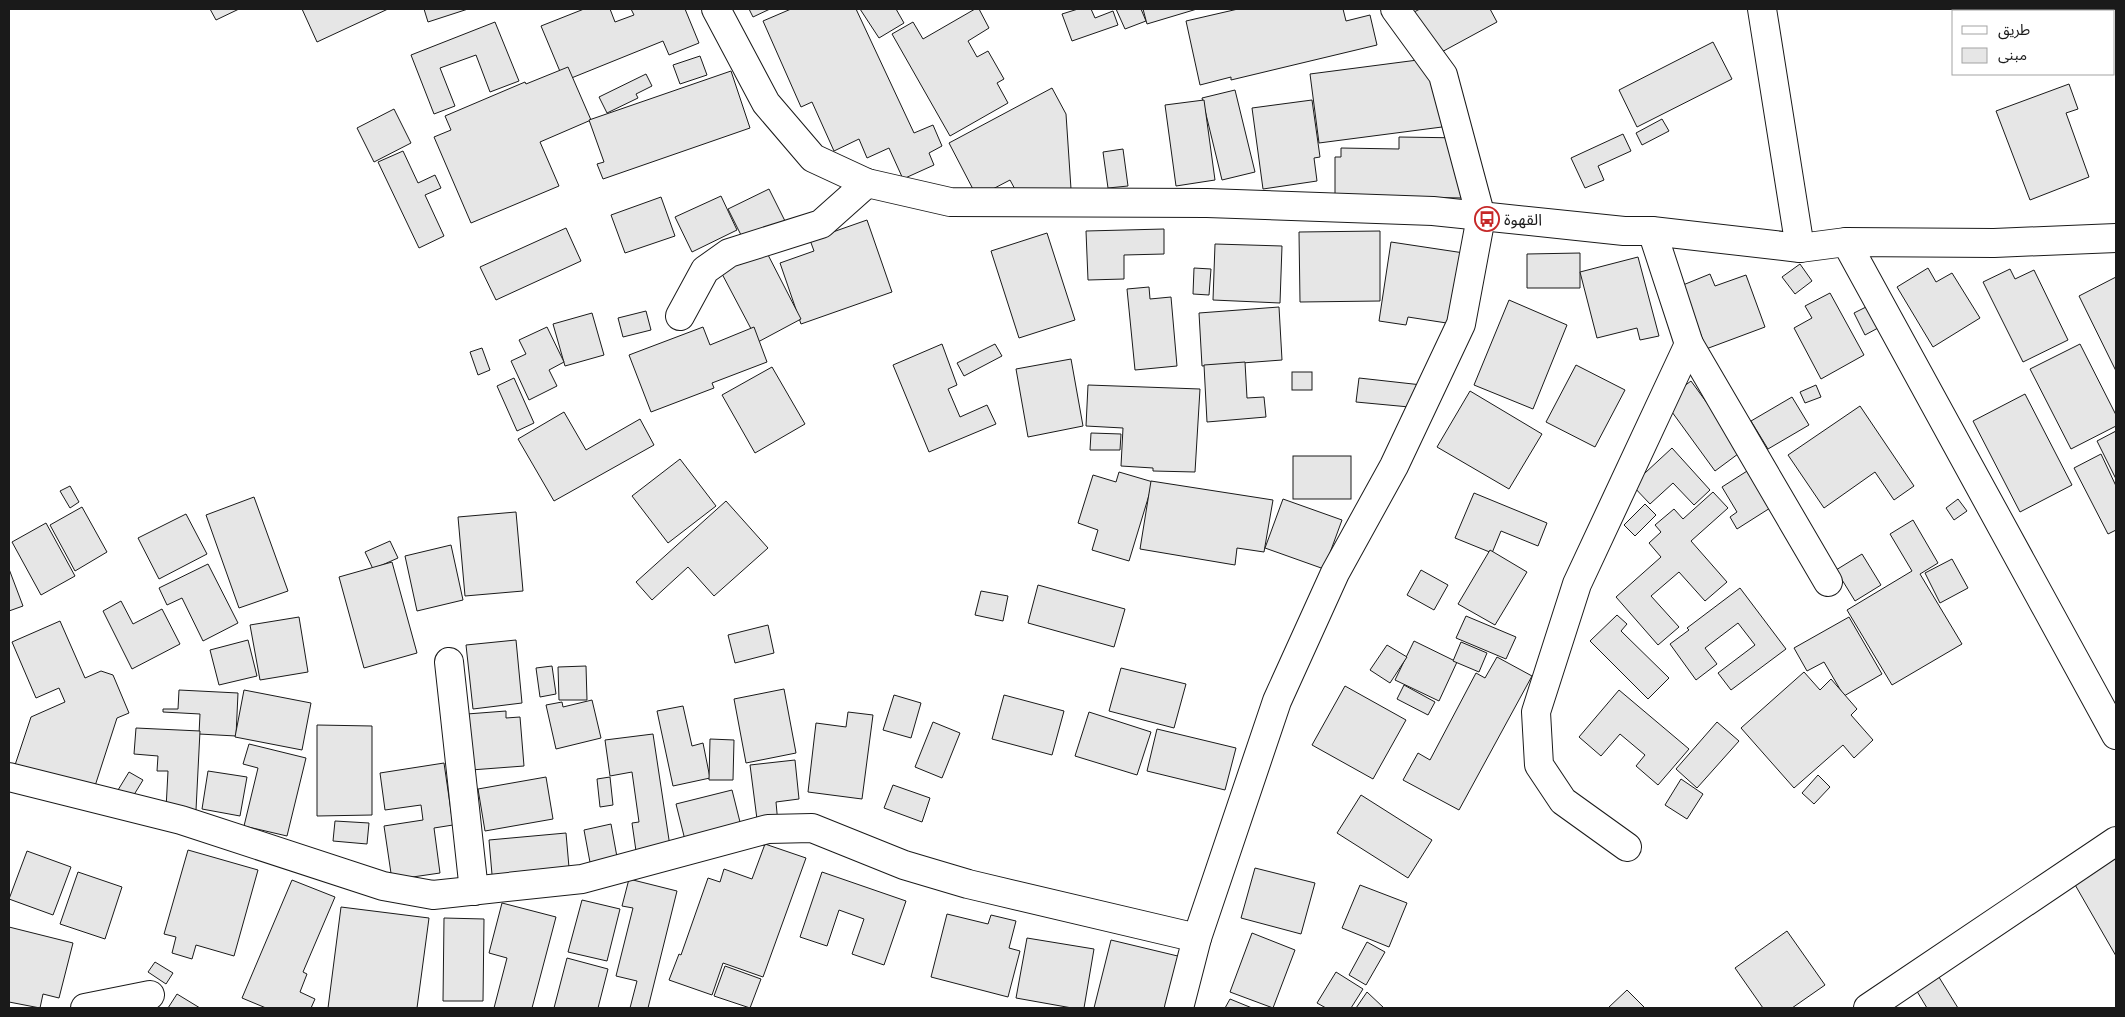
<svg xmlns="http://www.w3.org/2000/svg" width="2125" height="1017" font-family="Quicksand,'Noto Sans Arabic',sans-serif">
	<rect width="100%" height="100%" fill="#fff"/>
	<g fill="#e6e6e6" stroke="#1a1a1a">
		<polygon points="210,9 239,9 216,20"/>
		<polygon points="302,9 388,9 317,42"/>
		<polygon points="424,9 468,9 428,22"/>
		<polygon points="584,9 610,9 615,22 634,15 631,9 685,9 699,43 669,55 663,41 564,81 541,26"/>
		<polygon points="749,9 770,9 753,17"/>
		<polygon points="791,9 856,9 914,133 933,125 942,146 929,153 934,165 903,179 889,148 867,158 859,139 834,151 812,102 801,107 763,21"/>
		<polygon points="860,9 896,9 904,23 879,38"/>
		<polygon points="975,9 979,9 989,28 968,41 977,57 988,51 1004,79 997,83 1008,103 950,136 892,34 913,22 923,39"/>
		<polygon points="1078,9 1091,9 1095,18 1113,11 1118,25 1072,41 1062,14"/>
		<polygon points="1116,9 1141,9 1146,21 1125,29"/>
		<polygon points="1143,9 1197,9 1147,24"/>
		<polygon points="1238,9 1343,9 1346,21 1370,15 1377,45 1231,80 1231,77 1200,85 1186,21"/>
		<polygon points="1420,9 1490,9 1497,22 1438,54 1414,12"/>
		<polygon points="495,22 519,81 490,92 476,55 440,68 455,106 434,114 411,55"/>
		<polygon points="1713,42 1732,79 1637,127 1619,90"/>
		<polygon points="700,56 707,75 680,84 673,65"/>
		<polygon points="1433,58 1442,127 1319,143 1310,74"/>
		<polygon points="568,67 591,120 540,142 559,186 471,223 434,137 451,130 445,116 525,82 526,84"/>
		<polygon points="731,71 750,128 603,179 597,164 604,162 589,120"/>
		<polygon points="646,74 652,86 636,94 638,98 607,113 599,97"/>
		<polygon points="2069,84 2078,109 2066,113 2089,177 2030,200 1996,111"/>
		<polygon points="1052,88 1066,114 1071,189 1017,193 1010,180 987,192 975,193 949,143"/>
		<polygon points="1235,90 1255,172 1222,180 1202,98"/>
		<polygon points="1204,100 1215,180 1176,186 1165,105"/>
		<polygon points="1312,100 1320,157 1314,158 1317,181 1263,189 1252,108"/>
		<polygon points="394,109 411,143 374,162 357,128"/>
		<polygon points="1662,119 1669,131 1642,145 1636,133"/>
		<polygon points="1623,134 1631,151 1598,166 1604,180 1585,188 1571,158"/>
		<polygon points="1399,137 1465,138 1464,198 1335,196 1335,157 1341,157 1341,148 1399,149"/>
		<polygon points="1123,149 1128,186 1108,188 1103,152"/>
		<polygon points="403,151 418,183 435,175 441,188 425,195 444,236 419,248 378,162"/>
		<polygon points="769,189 786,223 745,243 728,209"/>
		<polygon points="721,196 737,230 692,252 675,217"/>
		<polygon points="661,197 675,236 625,253 611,215"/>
		<polygon points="867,220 892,292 801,324 780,263 814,251 810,240"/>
		<polygon points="566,228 581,261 496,300 480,267"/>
		<polygon points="1164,229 1164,254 1124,255 1124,279 1088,280 1086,231"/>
		<polygon points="1380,231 1380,301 1300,302 1299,232"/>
		<polygon points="1047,233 1075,320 1019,338 991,251"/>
		<polygon points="1391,242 1464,253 1453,324 1408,317 1406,325 1379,321"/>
		<polygon points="1215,244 1282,246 1280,303 1213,300"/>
		<polygon points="765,249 801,319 758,342 721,272"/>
		<polygon points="1580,253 1580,288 1527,288 1527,254"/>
		<polygon points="1638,257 1659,336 1640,340 1637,328 1597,338 1580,272"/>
		<polygon points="1800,264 1812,281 1795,294 1782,277"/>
		<polygon points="1194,268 1211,269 1209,295 1193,294"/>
		<polygon points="1928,268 1936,282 1952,273 1980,318 1933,347 1897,287"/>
		<polygon points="2010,269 2015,279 2034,270 2068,340 2023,362 1983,282"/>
		<polygon points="1710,274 1715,286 1746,275 1765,327 1706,349 1683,285"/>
		<polygon points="2116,277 2116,371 2079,296"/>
		<polygon points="1149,287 1150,299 1171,297 1177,366 1135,370 1127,289"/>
		<polygon points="1830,293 1864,355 1821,379 1794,328 1812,318 1805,306"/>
		<polygon points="1509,300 1567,325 1533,409 1474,385"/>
		<polygon points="1279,307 1282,360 1202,366 1199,313"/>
		<polygon points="1866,307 1878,328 1865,335 1854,313"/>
		<polygon points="646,311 651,330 623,337 618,318"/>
		<polygon points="592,313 604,355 565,366 553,324"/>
		<polygon points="547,327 564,362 549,370 557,386 529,400 511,361 526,354 519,340"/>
		<polygon points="703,327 710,345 754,327 767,362 712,383 714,388 651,412 629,355"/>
		<polygon points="942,344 957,385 948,389 960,417 987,405 996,424 929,452 893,365"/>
		<polygon points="995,344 1002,356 964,376 957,363"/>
		<polygon points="2080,344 2116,415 2116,426 2071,449 2030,369"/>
		<polygon points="482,348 490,370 478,375 470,352"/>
		<polygon points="1071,359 1083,426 1028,437 1016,369"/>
		<polygon points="1245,362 1247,398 1264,397 1266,417 1207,422 1204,365"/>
		<polygon points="1576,365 1625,390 1595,447 1546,422"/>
		<polygon points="772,367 805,424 755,453 722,395"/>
		<rect x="1292" y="372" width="20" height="18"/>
		<polygon points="514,378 534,423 517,431 497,386"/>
		<polygon points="1359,378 1422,385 1420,408 1356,402"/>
		<polygon points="1691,381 1742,451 1715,471 1664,401"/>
		<polygon points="1088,385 1200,389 1195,472 1153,471 1153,468 1121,466 1123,428 1086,426"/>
		<polygon points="1816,385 1821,397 1805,403 1800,392"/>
		<polygon points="1470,391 1542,434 1509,489 1437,447"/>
		<polygon points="2025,394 2072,485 2020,512 1973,421"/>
		<polygon points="1792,397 1809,425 1768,449 1751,421"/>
		<polygon points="1860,406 1914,486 1894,500 1875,472 1824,508 1788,455"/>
		<polygon points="564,412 586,450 640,419 654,445 554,501 518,439"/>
		<polygon points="2116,431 2116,479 2097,441"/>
		<polygon points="1091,433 1121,434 1120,450 1090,450"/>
		<polygon points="1672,448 1710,490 1694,505 1673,483 1650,504 1632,485"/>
		<polygon points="2101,454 2116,486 2116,530 2108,534 2074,468"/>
		<rect x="1293" y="456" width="58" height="43"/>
		<polygon points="680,459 716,506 668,543 632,496"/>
		<polygon points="1755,466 1778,503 1737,529 1730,517 1737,512 1722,487"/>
		<polygon points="1119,472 1153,482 1129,561 1092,550 1098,530 1078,523 1093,475 1116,482"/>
		<polygon points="1151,481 1273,500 1264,552 1237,548 1235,565 1140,549"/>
		<polygon points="70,486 79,502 70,508 60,491"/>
		<polygon points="1713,492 1728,508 1691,541 1727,582 1705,601 1679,572 1651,596 1679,627 1658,645 1616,597 1661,557 1649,543 1661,532 1655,525 1674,509 1683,519"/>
		<polygon points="1474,493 1547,523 1538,546 1501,531 1492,553 1455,538"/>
		<polygon points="254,497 288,591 239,608 206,515"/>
		<polygon points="1283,499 1342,520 1324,569 1265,548"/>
		<polygon points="1958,499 1967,511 1954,520 1946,508"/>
		<polygon points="726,501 768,548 714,596 688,567 652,600 636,582"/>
		<polygon points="1645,504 1656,515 1635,536 1624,525"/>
		<polygon points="82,507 107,552 75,571 50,525"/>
		<polygon points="516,512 523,591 465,596 458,517"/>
		<polygon points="186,514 207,554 159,579 138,538"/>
		<polygon points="1913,520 1938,563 1920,574 1962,644 1892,685 1847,610 1912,571 1890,534"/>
		<polygon points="46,523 75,576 41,595 12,542"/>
		<polygon points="390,541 398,558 373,569 365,552"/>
		<polygon points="451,545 463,600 417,611 405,556"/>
		<polygon points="1490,550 1527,572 1495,625 1458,604"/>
		<polygon points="1862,554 1881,585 1855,601 1836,570"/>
		<polygon points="1952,559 1968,588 1940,603 1925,573"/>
		<polygon points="392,562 417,653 364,668 339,577"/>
		<polygon points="208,564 238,623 203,641 182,598 167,605 159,588"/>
		<polygon points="9,569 23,606 9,611"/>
		<polygon points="1421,570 1448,585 1434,610 1407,595"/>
		<polygon points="1038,585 1125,609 1114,647 1028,623"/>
		<polygon points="1740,588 1786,649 1731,690 1718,673 1755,645 1738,623 1705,648 1717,664 1696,680 1670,644 1689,630 1687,628"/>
		<polygon points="981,591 1008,596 1003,621 975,615"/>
		<polygon points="121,601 133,624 162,609 180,644 132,669 103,611"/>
		<polygon points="1617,615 1627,624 1621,631 1669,678 1648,699 1590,641"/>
		<polygon points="1466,616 1516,637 1506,659 1456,638"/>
		<polygon points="299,617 308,672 260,680 250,625"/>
		<polygon points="1849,617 1882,674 1844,696 1824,662 1807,671 1794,648"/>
		<polygon points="60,621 85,678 101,671 113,675 129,713 117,718 95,786 15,765 31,717 65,702 59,688 36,698 12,642"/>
		<polygon points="768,625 774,653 735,663 728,635"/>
		<polygon points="248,640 257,676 219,685 210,650"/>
		<polygon points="516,640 522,703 473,709 466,645"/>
		<polygon points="1414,641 1457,662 1439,701 1395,680"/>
		<polygon points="1461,642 1487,653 1479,672 1453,661"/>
		<polygon points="1387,645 1407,657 1390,683 1370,670"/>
		<polygon points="1497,657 1532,676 1459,810 1403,780 1418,753 1430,760 1476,673 1485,678"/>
		<polygon points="552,666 556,694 540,697 536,668"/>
		<polygon points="586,666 587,700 559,700 558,667"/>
		<polygon points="1121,668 1186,684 1174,728 1109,711"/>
		<polygon points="1804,672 1820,690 1831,679 1857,709 1851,715 1873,740 1854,758 1843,745 1794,788 1741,728"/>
		<polygon points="1404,685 1435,702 1428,715 1397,699"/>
		<polygon points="1345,686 1406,720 1373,779 1312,745"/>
		<polygon points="784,689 796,753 746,763 734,699"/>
		<polygon points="179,690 238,693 236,736 199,734 200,714 163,712 163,709 178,709"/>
		<polygon points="244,690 311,703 302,750 235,737"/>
		<polygon points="1619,690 1689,749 1658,785 1636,766 1645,755 1620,734 1601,756 1579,737"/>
		<polygon points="894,695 921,703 911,738 883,730"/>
		<polygon points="1004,695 1064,711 1052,755 992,739"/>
		<polygon points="592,700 601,738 556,749 546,705 562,702 563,707"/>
		<polygon points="683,706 692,746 703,743 710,778 673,786 657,711"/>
		<polygon points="506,711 506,718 520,717 524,766 471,770 467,714"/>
		<polygon points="848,712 873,715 862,799 808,792 816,723 846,727"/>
		<polygon points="1089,712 1151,732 1137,775 1075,756"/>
		<polygon points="933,722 960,733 942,778 915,767"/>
		<polygon points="1717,722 1739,741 1697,788 1676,769"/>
		<polygon points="317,725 372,726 372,815 317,816"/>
		<polygon points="136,728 200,731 196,810 166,809 168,771 157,771 158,756 134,754"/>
		<polygon points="1157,729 1236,748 1225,790 1147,771"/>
		<polygon points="653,734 671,853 637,858 632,823 639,822 632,772 610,776 605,740"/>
		<polygon points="710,739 734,740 733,780 709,780"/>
		<polygon points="249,744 306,758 287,836 244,826 258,768 243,764"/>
		<polygon points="795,760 799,799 776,802 778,824 758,827 750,765"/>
		<polygon points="444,763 453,825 434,828 440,873 392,880 384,826 423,820 421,805 385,810 380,773"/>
		<polygon points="208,771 247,777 240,816 202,809"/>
		<polygon points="129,772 143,780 132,798 118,790"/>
		<polygon points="1818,775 1830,787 1814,804 1802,793"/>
		<polygon points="546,777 553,819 485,831 478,789"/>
		<polygon points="610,777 613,805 600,807 597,779"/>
		<polygon points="1681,779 1703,794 1687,819 1665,805"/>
		<polygon points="893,785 930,798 922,822 884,808"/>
		<polygon points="732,790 742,830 686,844 676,804"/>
		<polygon points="1361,795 1432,840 1408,878 1337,833"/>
		<polygon points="335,821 369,823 367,844 333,841"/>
		<polygon points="611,824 619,868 592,873 584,830"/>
		<polygon points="566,833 570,879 493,886 489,840"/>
		<polygon points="765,844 806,858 763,977 723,963 712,995 669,980 679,954 681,955 708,878 720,882 724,869 752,879"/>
		<polygon points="188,850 258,870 234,956 196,945 192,959 172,953 176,937 164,934"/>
		<polygon points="27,851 71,867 53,915 9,899"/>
		<polygon points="2116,858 2116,956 2074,883"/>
		<polygon points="1255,868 1315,883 1301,934 1241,918"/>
		<polygon points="78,872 122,887 105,939 60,924"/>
		<polygon points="822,872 906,901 884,965 852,954 864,919 839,910 827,946 800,937"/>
		<polygon points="629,879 677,891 648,1008 630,1008 637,981 616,976 633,908 622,906"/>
		<polygon points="292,880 335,897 303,972 307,974 300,992 315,999 311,1008 266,1008 242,998"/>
		<polygon points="1360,885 1407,903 1389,947 1342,928"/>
		<polygon points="582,900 620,909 607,961 568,952"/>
		<polygon points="502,903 556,917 532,1008 494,1008 507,958 489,953"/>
		<polygon points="341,907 429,918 417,1008 328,1008"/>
		<polygon points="947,914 988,924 991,915 1016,921 1009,948 1020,951 1008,997 931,977"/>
		<polygon points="444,918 484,919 483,1001 443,1001"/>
		<polygon points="9,927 73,943 59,998 43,994 40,1008 9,1002"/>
		<polygon points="1787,931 1825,985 1792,1008 1763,1008 1735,968"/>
		<polygon points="1252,933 1295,950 1273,1008 1230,992"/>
		<polygon points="1027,938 1094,949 1084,1008 1072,1008 1016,998"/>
		<polygon points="1111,940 1186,958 1173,1008 1094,1008"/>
		<polygon points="1367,942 1385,952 1366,985 1349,975"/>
		<polygon points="567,958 608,969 598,1008 554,1008"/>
		<polygon points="155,962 173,973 166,984 148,972"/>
		<polygon points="725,966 761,979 750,1008 714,996"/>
		<polygon points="1336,972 1363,989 1351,1008 1326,1008 1317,1003"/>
		<polygon points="1937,974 1958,1008 1927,1008 1915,988"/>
		<polygon points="1627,990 1645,1008 1608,1008"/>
		<polygon points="1367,992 1384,1008 1356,1008"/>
		<polygon points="177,994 200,1008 168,1008"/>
		<polygon points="1230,999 1252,1008 1225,1008"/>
	</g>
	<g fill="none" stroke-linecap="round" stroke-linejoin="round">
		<defs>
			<g id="minor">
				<polyline points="716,9 766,103 813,158 867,183 950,202 1207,203 1433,211 1624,231 1652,231 1800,248 1846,242 1994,243 2116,238"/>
				<polyline points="1762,9 1800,248"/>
				<polyline points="1652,231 1689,344 1828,582"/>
				<polyline points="1846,242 2116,735"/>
				<polyline points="680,316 705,270 729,253 821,224 867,183"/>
				<polyline points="449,662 474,891"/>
				<polyline points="9,777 181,820 383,886 433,895 582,879 768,829 812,828 904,865 968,884 1197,938"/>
				<polyline points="1627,847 1563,801 1539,765 1536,712 1577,584 1689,344"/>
				<polyline points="85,1008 150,995"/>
				<polyline points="1179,1008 1197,938 1277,701 1335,573 1394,466 1461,324 1481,217 1443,75 1395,9"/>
				<polyline points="1868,1008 2116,841"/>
			</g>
		</defs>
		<use href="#minor" stroke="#1a1a1a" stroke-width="30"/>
		<use href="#minor" stroke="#fff" stroke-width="28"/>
	</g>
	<defs>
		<symbol id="bus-ring" viewBox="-11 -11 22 22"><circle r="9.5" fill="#fff" stroke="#c62828" stroke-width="1.5"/><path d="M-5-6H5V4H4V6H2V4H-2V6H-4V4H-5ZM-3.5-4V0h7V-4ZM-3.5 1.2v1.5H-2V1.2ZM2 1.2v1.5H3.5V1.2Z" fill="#c62828"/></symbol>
	</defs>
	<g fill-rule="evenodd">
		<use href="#bus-ring" x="1473" y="205" width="28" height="28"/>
	</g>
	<g text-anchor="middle" stroke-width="4" stroke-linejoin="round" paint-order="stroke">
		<g font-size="16" fill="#1a1a1a" stroke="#fff" text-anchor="start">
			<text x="1504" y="225">القهوة</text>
		</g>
	</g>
	<rect width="2125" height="1017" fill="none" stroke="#1a1a1a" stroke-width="20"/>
	<rect x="1952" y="10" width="162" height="65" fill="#ffffff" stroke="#a3a3a3"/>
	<rect x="1962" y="26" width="25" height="8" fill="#ffffff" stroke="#a3a3a3"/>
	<text x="1998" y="35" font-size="15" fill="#1a1a1a">طريق</text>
	<rect x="1962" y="48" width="25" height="15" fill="#e6e6e6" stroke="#a3a3a3"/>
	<text x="1998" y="60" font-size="15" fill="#1a1a1a">مبنى</text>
</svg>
